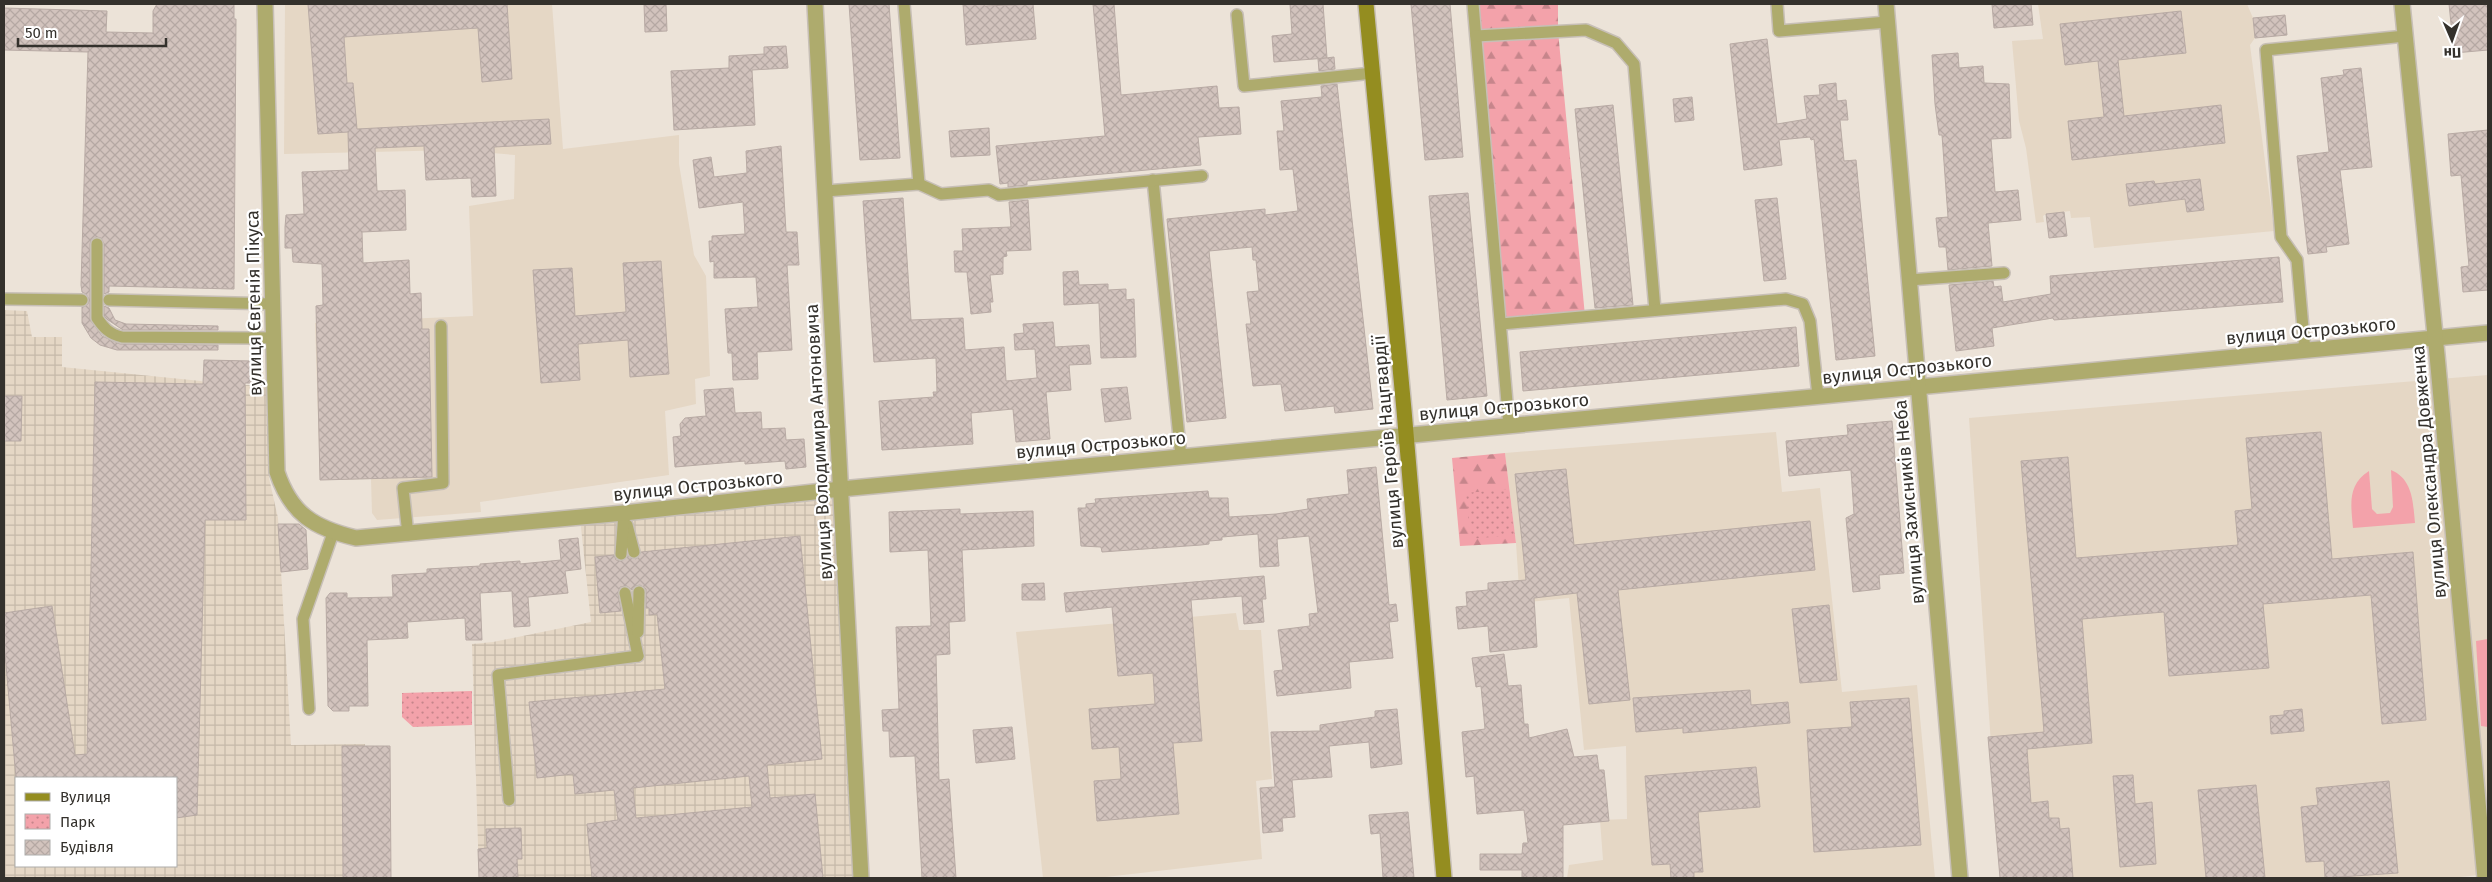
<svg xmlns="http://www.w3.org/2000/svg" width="2492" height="882" font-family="'Fira Sans',sans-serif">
	<defs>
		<pattern id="industrial-grid" width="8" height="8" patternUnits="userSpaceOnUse" patternTransform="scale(1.25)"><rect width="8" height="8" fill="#e5d7c5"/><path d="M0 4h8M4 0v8" fill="none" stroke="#c5b9a9"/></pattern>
		<pattern id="forest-firs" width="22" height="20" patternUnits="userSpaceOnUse" patternTransform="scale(1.25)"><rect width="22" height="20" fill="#f3a2aa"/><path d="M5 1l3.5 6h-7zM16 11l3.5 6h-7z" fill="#c6858b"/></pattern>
		<pattern id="park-dots" width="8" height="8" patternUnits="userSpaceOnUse" patternTransform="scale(1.25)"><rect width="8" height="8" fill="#f3a2aa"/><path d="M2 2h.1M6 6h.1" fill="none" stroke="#c6858b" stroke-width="1.8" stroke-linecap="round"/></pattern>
		<pattern id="building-cross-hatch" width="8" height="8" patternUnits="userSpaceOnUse" patternTransform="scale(1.25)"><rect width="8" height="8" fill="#d2c3bd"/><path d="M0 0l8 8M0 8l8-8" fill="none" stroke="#b5a8a3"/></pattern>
	</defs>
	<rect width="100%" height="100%" fill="#ece3d8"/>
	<g fill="#e5d7c5">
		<polygon points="285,4 552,4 563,149 679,135 679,164 694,255 706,276 710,376 695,379 696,404 665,411 669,475 480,502 481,512 377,520 372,513 371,479 320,480 315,323 473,316 469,206 514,199 515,155 457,150 284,154"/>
		<polygon points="2038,4 2247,4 2253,18 2255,38 2250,45 2274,231 2094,248 2090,217 2071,218 2070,211 2046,214 2043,216 2044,222 2036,223 2026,148 2019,121 2012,41 2043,39"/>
		<polygon points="2488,375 2488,862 2479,875 2451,878 2000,878 1969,418"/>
		<polygon points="1776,432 1782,492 1820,488 1842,692 1917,685 1935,878 1567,878 1569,865 1603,860 1600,820 1627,819 1626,746 1584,750 1569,598 1520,603 1516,543 1505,453"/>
		<polygon points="1236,613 1239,630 1261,630 1272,779 1256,781 1262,859 1097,878 1043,878 1016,632"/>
	</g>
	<g fill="url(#industrial-grid)" fill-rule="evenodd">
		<path d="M 4,310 L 27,311 L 32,337 L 62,337 L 62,367 L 201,381 L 211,385 L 269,385 L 269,478 L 278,518 L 291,745 L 365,744 L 370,878 L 4,878 ZM 16,778 L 176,778 L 176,866 L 16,866 Z"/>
		<polygon points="839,490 854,878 479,878 472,644 493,642 591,622 580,518"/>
	</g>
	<g fill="#f3a2aa">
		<path d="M 2391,470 C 2413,479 2413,503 2415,523 L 2353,528 C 2351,505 2347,485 2369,471 L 2372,509 L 2377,514 L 2390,513 L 2393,507 Z"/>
		<polygon points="2488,639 2488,727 2481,726 2476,641"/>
	</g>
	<g fill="url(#forest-firs)">
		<polygon points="1477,4 1558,4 1558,31 1585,316 1505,323"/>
		<polygon points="1505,453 1516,543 1460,546 1452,458"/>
	</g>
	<g fill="url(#park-dots)">
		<polygon points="1509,489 1514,535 1470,539 1466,493"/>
		<polygon points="472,691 472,725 413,727 402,717 402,693"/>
	</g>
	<g fill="url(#building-cross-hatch)" stroke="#b8aaa4" fill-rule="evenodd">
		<polygon points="157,4 234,4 234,19 236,19 234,289 109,286 109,292 104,294 104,244 101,238 97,237 91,240 90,244 90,319 102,336 120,344 218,345 218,350 117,350 100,345 91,338 82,323 82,307 88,304 89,300 86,294 82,292 81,285 88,52 4,50 4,8 107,11 106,32 153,33 153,11"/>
		<polygon points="308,4 507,4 512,79 482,82 478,28 344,37 347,83 353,83 357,129 549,119 551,144 494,147 496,196 472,197 471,178 426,180 424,146 375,148 377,191 405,190 406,230 362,232 363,263 409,260 410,294 421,293 422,329 429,329 432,477 320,480 316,306 323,305 322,264 293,262 292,248 285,248 285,227 286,215 304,214 302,172 349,170 348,132 318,134"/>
		<polygon points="644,4 666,4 667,31 645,32"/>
		<polygon points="849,4 889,4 900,158 860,160"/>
		<polygon points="963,4 984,4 985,6 1033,4 1036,39 966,45"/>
		<polygon points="1093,4 1114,4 1121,95 1217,86 1219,108 1239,107 1241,134 1198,137 1201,165 1027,181 1027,185 1008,187 1008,183 1000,184 996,146 1105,136"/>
		<polygon points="1290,4 1323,4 1327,58 1274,62 1272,36 1292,34"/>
		<polygon points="1411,4 1450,4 1463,157 1425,160"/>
		<polygon points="1992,4 2031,4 2033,25 1994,28"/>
		<polygon points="2449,4 2488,4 2488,50 2454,53"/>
		<polygon points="2181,11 2186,53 2118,60 2124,116 2221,105 2225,143 2072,160 2068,121 2104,117 2098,61 2065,65 2060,24"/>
		<polygon points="2285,15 2287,35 2255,38 2253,18"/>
		<polygon points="1767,39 1777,124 1807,119 1804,96 1820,95 1819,85 1836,83 1837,101 1846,100 1848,120 1840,120 1844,161 1856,160 1875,356 1836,360 1814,139 1811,140 1810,137 1779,140 1782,165 1744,170 1730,44"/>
		<polygon points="786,46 788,68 752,70 755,125 674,130 671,71 729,68 729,56 764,54 764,47"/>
		<polygon points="1958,53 1959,68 1983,66 1984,83 2009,84 2011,138 1991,139 1995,192 2018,190 2021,220 1988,223 1992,266 1948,270 1946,247 1939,247 1936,218 1948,217 1942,135 1939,135 1935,104 1932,55"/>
		<polygon points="1334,57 1335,69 1319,71 1318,59"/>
		<polygon points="2361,68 2372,167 2340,170 2349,244 2326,247 2327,252 2308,254 2297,156 2329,152 2321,78 2344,75 2343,70"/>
		<polygon points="1337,84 1373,409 1335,413 1334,406 1285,411 1281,384 1253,386 1246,324 1251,324 1247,292 1259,291 1256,260 1253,260 1252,247 1209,251 1226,418 1187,422 1167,219 1265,209 1265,215 1298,211 1293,169 1280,170 1277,131 1284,131 1281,101 1322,97 1321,86"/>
		<polygon points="1692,97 1694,120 1675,122 1673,99"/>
		<polygon points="1613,105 1633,305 1595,308 1575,109"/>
		<polygon points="989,128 990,155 951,157 949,131"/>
		<polygon points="2488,130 2488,290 2463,292 2461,267 2469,266 2461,175 2451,176 2448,134"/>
		<polygon points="781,146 786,232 797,232 799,265 787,265 792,350 757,352 758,379 733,380 732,353 728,353 725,309 758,307 756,277 714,278 714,261 710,262 709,241 712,241 712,236 745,234 743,202 699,208 693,160 711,157 714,177 747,173 746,151"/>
		<polygon points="2200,179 2204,210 2187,212 2185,199 2129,206 2126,184 2154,181 2155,184"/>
		<polygon points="1468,193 1487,396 1447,400 1429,196"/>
		<polygon points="903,198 911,320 963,318 965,350 1004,347 1006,381 1037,378 1035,349 1015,350 1014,334 1024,333 1023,324 1053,322 1055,347 1089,345 1091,364 1069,365 1071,390 1046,392 1050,439 1016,442 1013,409 971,413 973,444 882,450 879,401 934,397 933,392 937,392 936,358 874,362 863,201"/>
		<polygon points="1777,198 1786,279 1764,281 1755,200"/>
		<polygon points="1028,200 1031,250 1006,251 1007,256 1003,257 1003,274 990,275 993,302 990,302 991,312 971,314 967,272 955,272 954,251 963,251 962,229 1011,227 1009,202"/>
		<polygon points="2064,212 2067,236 2049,238 2046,214"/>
		<polygon points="2279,257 2283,302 2054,320 2053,318 1992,328 1994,346 1956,351 1949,285 1993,281 1994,287 2001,286 2003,302 2051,294 2050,276"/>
		<polygon points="661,261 669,374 630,377 628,340 578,344 580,380 541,383 533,270 572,268 575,316 626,312 623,263"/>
		<polygon points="1078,271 1079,285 1108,284 1108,290 1126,289 1126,300 1134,299 1136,357 1101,358 1099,303 1064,305 1063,272"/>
		<polygon points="104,306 109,308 115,320 126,324 218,326 218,330 123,330 108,320 104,316"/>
		<polygon points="1796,327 1799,366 1523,391 1520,352"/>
		<polygon points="204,360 252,361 251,383 245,383 246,520 205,520 197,815 176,818 176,778 16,778 4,643 4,613 52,606 75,755 87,754 95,382 203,384"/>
		<polygon points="1127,387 1131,419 1105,422 1101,389"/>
		<polygon points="733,388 735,413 761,412 762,429 785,428 786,440 804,439 806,467 786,469 785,461 745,464 745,461 675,467 673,437 681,436 680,424 685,418 706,416 704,390"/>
		<polygon points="4,396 22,396 21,441 4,441"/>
		<polygon points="1892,421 1904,573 1879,575 1880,589 1853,592 1846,518 1854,514 1851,470 1789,476 1786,441 1848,435 1847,425"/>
		<polygon points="2321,432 2332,559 2413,552 2426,720 2382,724 2371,595 2263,604 2269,668 2169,676 2164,612 2082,619 2092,743 2027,749 2031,803 2048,801 2049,818 2059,818 2060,829 2069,828 2073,878 2000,878 1988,737 2044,732 2021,461 2068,457 2076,558 2238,545 2235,511 2252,509 2246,438"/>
		<polygon points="1376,467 1389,605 1396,604 1398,621 1389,622 1393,658 1349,662 1351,688 1277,696 1274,671 1283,670 1278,630 1310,626 1309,614 1318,613 1309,536 1277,539 1279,566 1260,567 1258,534 1222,537 1222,540 1209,541 1209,544 1201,545 1102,552 1101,547 1081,546 1078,508 1086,508 1086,504 1096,503 1095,499 1208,491 1209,498 1228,498 1229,517 1276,514 1308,509 1307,499 1349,494 1347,470"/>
		<polygon points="1566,469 1574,545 1810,521 1815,570 1618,590 1630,700 1589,704 1577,593 1534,598 1537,647 1490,652 1488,626 1458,629 1456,607 1467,606 1466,592 1488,590 1488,583 1526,580 1515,474"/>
		<polygon points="960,509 960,514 1033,511 1034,546 962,550 965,621 949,622 950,654 936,655 939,780 949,779 956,878 922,878 915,756 890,757 889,731 883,731 882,710 899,709 896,627 931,626 928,550 890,552 889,512"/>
		<polygon points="278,524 299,524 306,530 308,569 281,572"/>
		<path d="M 800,536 L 822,759 L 767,765 L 770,798 L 815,794 L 823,878 L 592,878 L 587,824 L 618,820 L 614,790 L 575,794 L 573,774 L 537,778 L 529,702 L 665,689 L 657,614 L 649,615 L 649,608 L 646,608 L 646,589 L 640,585 L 635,586 L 632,590 L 627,586 L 620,587 L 618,594 L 621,611 L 600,613 L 595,557 L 614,555 L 616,560 L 621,561 L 628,556 L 636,559 L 641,552 ZM 749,776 L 752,807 L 636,818 L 633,788 Z"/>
		<polygon points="578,538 581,569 565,571 568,593 528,597 530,626 514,627 512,591 480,593 482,640 466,640 465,618 407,622 408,638 367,640 368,706 349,706 349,711 333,711 328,706 326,598 330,593 347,593 347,598 393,597 392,575 427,573 427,569 480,566 480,564 520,561 520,564 561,560 559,540"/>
		<polygon points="1264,576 1266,599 1262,599 1264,622 1244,624 1242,596 1191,600 1202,741 1173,743 1179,814 1097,821 1094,781 1121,779 1119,747 1092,749 1089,709 1155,704 1153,673 1118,676 1112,607 1066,612 1064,593"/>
		<polygon points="1044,583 1045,600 1022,600 1022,584"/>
		<polygon points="1829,605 1837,680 1800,683 1792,609"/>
		<polygon points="1504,654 1508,686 1521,685 1524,724 1528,724 1529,738 1567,729 1574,757 1597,755 1599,770 1604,770 1609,821 1563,825 1563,878 1522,878 1522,870 1480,870 1480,854 1522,854 1523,843 1528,843 1524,810 1477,814 1474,776 1466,777 1462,732 1485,729 1481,686 1476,687 1472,658"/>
		<polygon points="1750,690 1751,705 1788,702 1790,723 1683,733 1683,728 1636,732 1633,698"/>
		<polygon points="1909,698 1921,845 1814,852 1807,730 1852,727 1850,702"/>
		<polygon points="1397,709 1402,764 1371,768 1369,742 1329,746 1332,777 1292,780 1295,817 1282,818 1283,831 1263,833 1260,788 1275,787 1271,732 1320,731 1320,725 1375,717 1375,711"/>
		<polygon points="2302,709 2304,731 2271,734 2270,716 2284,715 2284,711"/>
		<polygon points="1012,727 1015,759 976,763 973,730"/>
		<polygon points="342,746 390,746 391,878 343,878"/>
		<polygon points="1756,767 1760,807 1698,812 1703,872 1694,872 1694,878 1671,878 1670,864 1652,865 1645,776"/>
		<polygon points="2133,775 2135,804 2152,802 2156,864 2120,867 2113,776"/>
		<polygon points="2389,781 2398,873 2325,878 2324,861 2306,862 2301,807 2318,805 2316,788"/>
		<polygon points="2256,785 2265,878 2206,878 2198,790"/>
		<polygon points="1408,812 1414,878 1383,878 1380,833 1371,834 1369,815"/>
		<polygon points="521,828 522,859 517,859 518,878 479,878 478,849 487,848 486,829"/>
	</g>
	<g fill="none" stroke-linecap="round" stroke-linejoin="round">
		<defs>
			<g id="lane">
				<polyline points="904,4 919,184"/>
				<polyline points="1473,4 1509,426"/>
				<polyline points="1777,4 1779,31 1887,22"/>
				<polyline points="1237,15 1244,86 1373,73"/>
				<polyline points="1476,36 1586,30 1616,43 1634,64 1655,310"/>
				<polyline points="1153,180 1181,457"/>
				<polyline points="825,191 919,184 941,194 989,190 999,195 1202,176"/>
				<path d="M 97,244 L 97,318 C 104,328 109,334 122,337 L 273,338"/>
				<polyline points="1909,280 2004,273"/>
				<polyline points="4,299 82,300"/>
				<polyline points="109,300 272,304"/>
				<polyline points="1501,324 1786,299 1803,304 1810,321 1818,396"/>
				<polyline points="2305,351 2297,260 2281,237 2266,50 2405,36"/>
				<polyline points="627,525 634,552"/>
				<polyline points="408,535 403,488 443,483 441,326"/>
				<polyline points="621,554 624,513"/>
				<polyline points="625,593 638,656"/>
				<polyline points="638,632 639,592"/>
				<polyline points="309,709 303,619 333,533"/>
				<polyline points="509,800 498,675 638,656"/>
			</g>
			<g id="street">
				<path d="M 265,4 L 277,472 C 291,514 314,528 356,538 L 624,513 L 841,489 L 2488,333"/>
				<polyline points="815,4 861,878"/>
				<polyline points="1886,4 1960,878"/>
				<polyline points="2402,4 2437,355 2485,878"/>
			</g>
			<polyline id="secondary" points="1366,4 1404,410 1444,878"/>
		</defs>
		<use href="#lane" stroke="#c7bfb6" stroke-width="14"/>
		<use href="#street" stroke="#c7bfb6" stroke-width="18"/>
		<use href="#secondary" stroke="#c7bfb6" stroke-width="18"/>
		<use href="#lane" stroke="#aeab6d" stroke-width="11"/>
		<use href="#street" stroke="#aeab6d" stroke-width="15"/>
		<use href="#secondary" stroke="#948d20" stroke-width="15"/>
	</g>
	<g text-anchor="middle" stroke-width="4.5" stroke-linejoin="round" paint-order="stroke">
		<g font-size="18" fill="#34312c" stroke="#fff">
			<text transform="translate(254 303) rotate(-91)" y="6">вулиця Євгенія Пікуса</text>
			<text transform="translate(2311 331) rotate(-5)" y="6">вулиця Острозького</text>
			<text transform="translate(1907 369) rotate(-6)" y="6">вулиця Острозького</text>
			<text transform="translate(1504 407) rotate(-5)" y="6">вулиця Острозького</text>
			<text transform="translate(819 442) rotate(-93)" y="6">вулиця Володимира Антоновича</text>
			<text transform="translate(1388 442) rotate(-95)" y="6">вулиця Героїв Нацгвардії</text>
			<text transform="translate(1101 445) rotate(-5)" y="6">вулиця Острозького</text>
			<text transform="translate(2429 472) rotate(-95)" y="6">вулиця Олександра Довженка</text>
			<text transform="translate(698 486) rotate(-6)" y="6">вулиця Острозького</text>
			<text transform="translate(1909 502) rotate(-95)" y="6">вулиця Захисників Неба</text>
		</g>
	</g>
	<rect width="2492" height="882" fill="none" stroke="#34312c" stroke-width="10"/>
	<rect x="15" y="777" width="162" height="90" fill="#ffffff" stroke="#aeadab"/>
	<rect x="25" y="793" width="25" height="8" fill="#948d20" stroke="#aeadab"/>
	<text x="60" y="802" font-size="15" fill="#34312c">Вулиця</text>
	<rect x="25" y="814" width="25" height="15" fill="url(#park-dots)" stroke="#aeadab"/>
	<text x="60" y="827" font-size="15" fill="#34312c">Парк</text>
	<rect x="25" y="840" width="25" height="15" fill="url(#building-cross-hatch)" stroke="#aeadab"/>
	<text x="60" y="852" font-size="15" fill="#34312c">Будівля</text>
	<g transform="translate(2452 40) rotate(178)" stroke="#ffffff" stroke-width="4" paint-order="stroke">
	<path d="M0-4L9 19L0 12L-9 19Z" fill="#34312c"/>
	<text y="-8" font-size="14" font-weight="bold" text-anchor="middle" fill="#34312c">Пн</text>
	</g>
	<path d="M18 38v8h148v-8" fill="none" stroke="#34312c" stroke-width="2.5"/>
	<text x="25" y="38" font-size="15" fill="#34312c" stroke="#ffffff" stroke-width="4" paint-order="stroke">50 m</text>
</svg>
